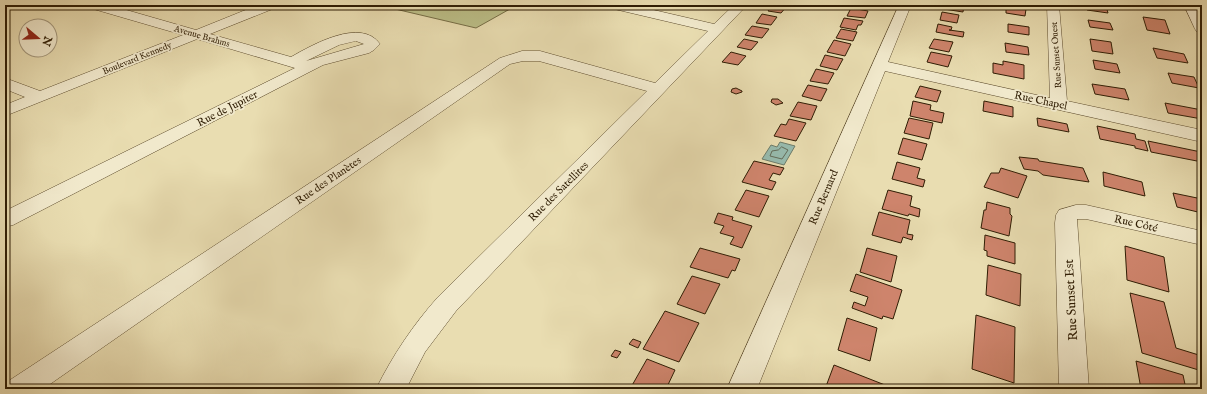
<svg xmlns="http://www.w3.org/2000/svg" width="1207" height="394" font-family="'IM FELL English',serif">
	<rect width="100%" height="100%" fill="#e9ddb1"/>
	<filter id="stains"><feTurbulence type="fractalNoise" baseFrequency=".005" numOctaves="4"/><feColorMatrix values="0 0 0 0 .2 0 0 0 0 .09 0 0 0 0 .02 0 0 0 .5 -.17"/></filter>
	<radialGradient id="worn" r=".72"><stop offset=".6" stop-color="#630" stop-opacity="0"/><stop offset="1" stop-color="#630" stop-opacity=".3"/></radialGradient>
	<polygon fill="#bcbf88" stroke="#766e46" points="378,5 517,5 476,28"/>
	<polygon fill="#97bbae" stroke="#6d7c6a" points="780,142 795,146 784,165 762,159 771,145 777,147"/>
	<g fill="none" stroke-linecap="round" stroke-linejoin="round">
		<polygon stroke="#636c59" stroke-width="1" points="782,147 788,150 782,159 770,156 772,151 778,150"/>
	</g>
	<g fill="#ce846c" stroke="#2f1d04">
		<polygon points="772,5 780,5 787,6 781,13 768,11"/>
		<polygon points="945,5 964,5 963,12 944,9"/>
		<polygon points="1086,5 1106,6 1108,13 1087,10"/>
		<polygon points="1006,6 1026,9 1025,16 1006,13"/>
		<polygon points="851,8 868,11 865,18 847,16"/>
		<polygon points="942,12 959,15 957,23 940,20"/>
		<polygon points="762,14 777,17 771,25 756,23"/>
		<polygon points="1143,17 1165,20 1170,34 1147,30"/>
		<polygon points="844,18 863,21 861,25 858,25 856,30 840,27"/>
		<polygon points="1088,20 1110,23 1113,30 1090,27"/>
		<polygon points="938,24 952,27 951,30 949,30 964,32 963,37 936,32"/>
		<polygon points="1008,24 1029,27 1029,35 1008,32"/>
		<polygon points="752,26 769,29 762,38 745,35"/>
		<polygon points="841,29 857,32 853,41 836,38"/>
		<polygon points="744,39 758,42 751,50 737,47"/>
		<polygon points="934,39 953,42 949,52 929,48"/>
		<polygon points="1090,39 1111,42 1113,54 1092,51"/>
		<polygon points="834,40 851,44 845,56 827,52"/>
		<polygon points="1005,43 1028,47 1029,55 1006,52"/>
		<polygon points="1153,48 1184,54 1188,63 1157,58"/>
		<polygon points="731,52 746,56 738,65 722,62"/>
		<polygon points="931,52 952,56 948,67 927,62"/>
		<polygon points="825,55 843,59 837,70 820,66"/>
		<polygon points="1093,60 1117,64 1120,73 1095,69"/>
		<polygon points="1003,61 1024,65 1024,79 993,73 993,63 1003,65"/>
		<polygon points="816,69 834,73 828,84 810,81"/>
		<polygon points="1168,73 1194,77 1199,88 1172,83"/>
		<polygon points="1092,84 1125,89 1129,100 1095,94"/>
		<polygon points="808,85 827,89 821,101 802,96"/>
		<polygon points="920,86 941,91 937,102 915,97"/>
		<polygon points="736,88 742,91 742,92 736,94 731,92 732,89"/>
		<polygon points="772,99 778,99 783,103 776,105 771,102"/>
		<polygon points="913,101 931,105 930,110 944,113 942,123 910,116"/>
		<polygon points="984,101 1013,107 1013,117 983,111"/>
		<polygon points="798,102 817,106 811,120 790,116"/>
		<polygon points="1165,103 1202,110 1202,119 1168,113"/>
		<polygon points="909,118 933,123 929,139 904,133"/>
		<polygon points="1037,118 1067,124 1069,132 1038,126"/>
		<polygon points="789,119 806,123 796,141 774,136 781,124 786,125"/>
		<polygon points="1097,126 1135,134 1136,139 1145,141 1148,151 1135,148 1135,146 1100,139"/>
		<polygon points="903,138 927,144 922,160 898,154"/>
		<polygon points="1148,141 1201,152 1202,162 1151,152"/>
		<polygon points="1019,157 1038,159 1039,161 1083,168 1089,182 1043,175 1038,171 1024,169"/>
		<polygon points="754,161 784,168 780,175 773,173 769,180 776,182 772,190 742,182"/>
		<polygon points="897,162 920,168 917,178 925,180 923,187 892,179"/>
		<polygon points="1001,168 1027,176 1018,198 984,187 991,173 999,173"/>
		<polygon points="1103,172 1142,182 1145,196 1104,186"/>
		<polygon points="746,190 769,196 759,217 735,210"/>
		<polygon points="888,190 912,196 910,206 920,209 919,217 909,214 908,216 882,209"/>
		<polygon points="1173,193 1202,199 1202,213 1177,207"/>
		<polygon points="987,202 1010,208 1010,214 1012,216 1009,236 981,228 984,210 986,210"/>
		<polygon points="879,212 910,220 907,234 913,235 912,240 903,237 901,243 872,235"/>
		<polygon points="718,213 733,217 732,220 752,226 742,248 730,244 734,237 720,233 724,226 714,223"/>
		<polygon points="985,235 1015,243 1015,264 987,256 987,251 984,250"/>
		<polygon points="1125,246 1164,257 1169,292 1127,280"/>
		<polygon points="700,248 740,259 735,271 732,270 728,278 690,267"/>
		<polygon points="867,248 897,256 891,282 860,272"/>
		<polygon points="988,265 1021,274 1020,306 986,295"/>
		<polygon points="856,274 902,290 893,319 883,316 882,319 852,308 854,302 865,306 868,297 850,291"/>
		<polygon points="692,276 720,284 705,314 677,304"/>
		<polygon points="1130,293 1164,302 1176,348 1202,356 1202,371 1142,353"/>
		<polygon points="665,311 699,323 679,362 643,349"/>
		<polygon points="976,315 1015,327 1014,383 972,369"/>
		<polygon points="847,318 877,328 870,361 838,350"/>
		<polygon points="633,339 641,342 638,348 629,344"/>
		<polygon points="615,350 621,352 617,358 611,356"/>
		<polygon points="647,359 675,370 666,389 630,389"/>
		<polygon points="1136,361 1183,375 1186,389 1141,389"/>
		<polygon points="834,365 885,385 884,389 825,389"/>
	</g>
	<g fill="none" stroke-linecap="round" stroke-linejoin="round">
		<defs>
			<g id="street">
				<path d="M 89,5 L 109,5 L 196,30 L 258,5 L 276,5 L 275,8 L 210,34 L 291,57 C 312,45 361,17 380,44 L 374,50 L 369,53 L 323,65 L 13,225 L 5,227 L 5,211 L 295,68 L 197,39 L 5,116 L 5,105 L 25,97 L 5,89 L 5,78 L 40,91 L 183,35 L 90,8 ZM 356,41 L 364,44 L 306,61 L 339,45 Z"/>
				<path d="M 609,5 L 632,5 L 714,24 L 734,5 L 747,5 L 456,311 L 425,352 L 406,389 L 376,389 C 393,355 413,325 438,297 L 647,91 L 539,61 L 523,61 L 510,64 L 43,389 L 5,389 L 10,380 L 500,58 L 522,51 L 540,51 L 655,83 L 708,31 L 610,8 Z"/>
				<polygon points="899,5 911,5 888,62 1050,98 1047,5 1059,5 1067,101 1202,130 1202,142 885,71 757,389 727,389"/>
				<polygon points="1184,5 1196,5 1202,16 1202,33 1197,32 1195,29"/>
				<polygon points="1076,205 1086,205 1202,231 1202,245 1086,219 1077,219 1089,389 1059,389 1055,223 1056,215 1059,210"/>
			</g>
		</defs>
		<use href="#street" stroke="#5e4d2f" stroke-width="1"/>
		<use href="#street" fill="#f1e9cc" fill-rule="evenodd"/>
	</g>
	<g text-anchor="middle" stroke-width="3.5" stroke-linejoin="round" paint-order="stroke">
		<g font-size="9" fill="#2f1d04" stroke="#f1e9cc">
			<text transform="translate(202 36) rotate(16)" y="3">Avenue Brahms</text>
			<text transform="translate(1056 55) rotate(-94)" y="3">Rue Sunset Ouest</text>
			<text transform="translate(137 58) rotate(-22)" y="3">Boulevard Kennedy</text>
		</g>
		<g font-size="11" fill="#2f1d04" stroke="#f1e9cc">
			<text transform="translate(1041 100) rotate(12)" y="4">Rue Chapel</text>
			<text transform="translate(227 108) rotate(-27)" y="4">Rue de Jupiter</text>
			<text transform="translate(328 180) rotate(-34)" y="4">Rue des Planètes</text>
			<text transform="translate(558 191) rotate(-45)" y="4">Rue des Satellites</text>
			<text transform="translate(823 197) rotate(-67)" y="4">Rue Bernard</text>
			<text transform="translate(1136 223) rotate(13)" y="4">Rue Côté</text>
		</g>
		<g font-size="13" fill="#2f1d04" stroke="#f1e9cc">
			<text transform="translate(1070 300) rotate(-93)" y="5">Rue Sunset Est</text>
		</g>
	</g>
	<rect width="1207" height="394" fill="none" stroke="#e9ddb1" stroke-width="20"/>
	<rect x="6" y="6" width="1195" height="382" fill="none" stroke="#2f1d04" stroke-width="2"/>
	<rect x="10" y="10" width="1187" height="374" fill="none" stroke="#2f1d04"/>
	<g transform="translate(38 38) rotate(109)"><circle r="19" fill="#f1e9cc" stroke="#a3977c"/>
	<path d="M0-3L7 15L0 10L-7 15Z" fill="#8f2418"/>
	<text y="-6" font-size="11" font-weight="bold" text-anchor="middle" fill="#2f1d04">N</text>
	</g>
	<rect width="100%" height="100%" filter="url(#stains)"/>
	<rect width="100%" height="100%" fill="url(#worn)"/>
</svg>
